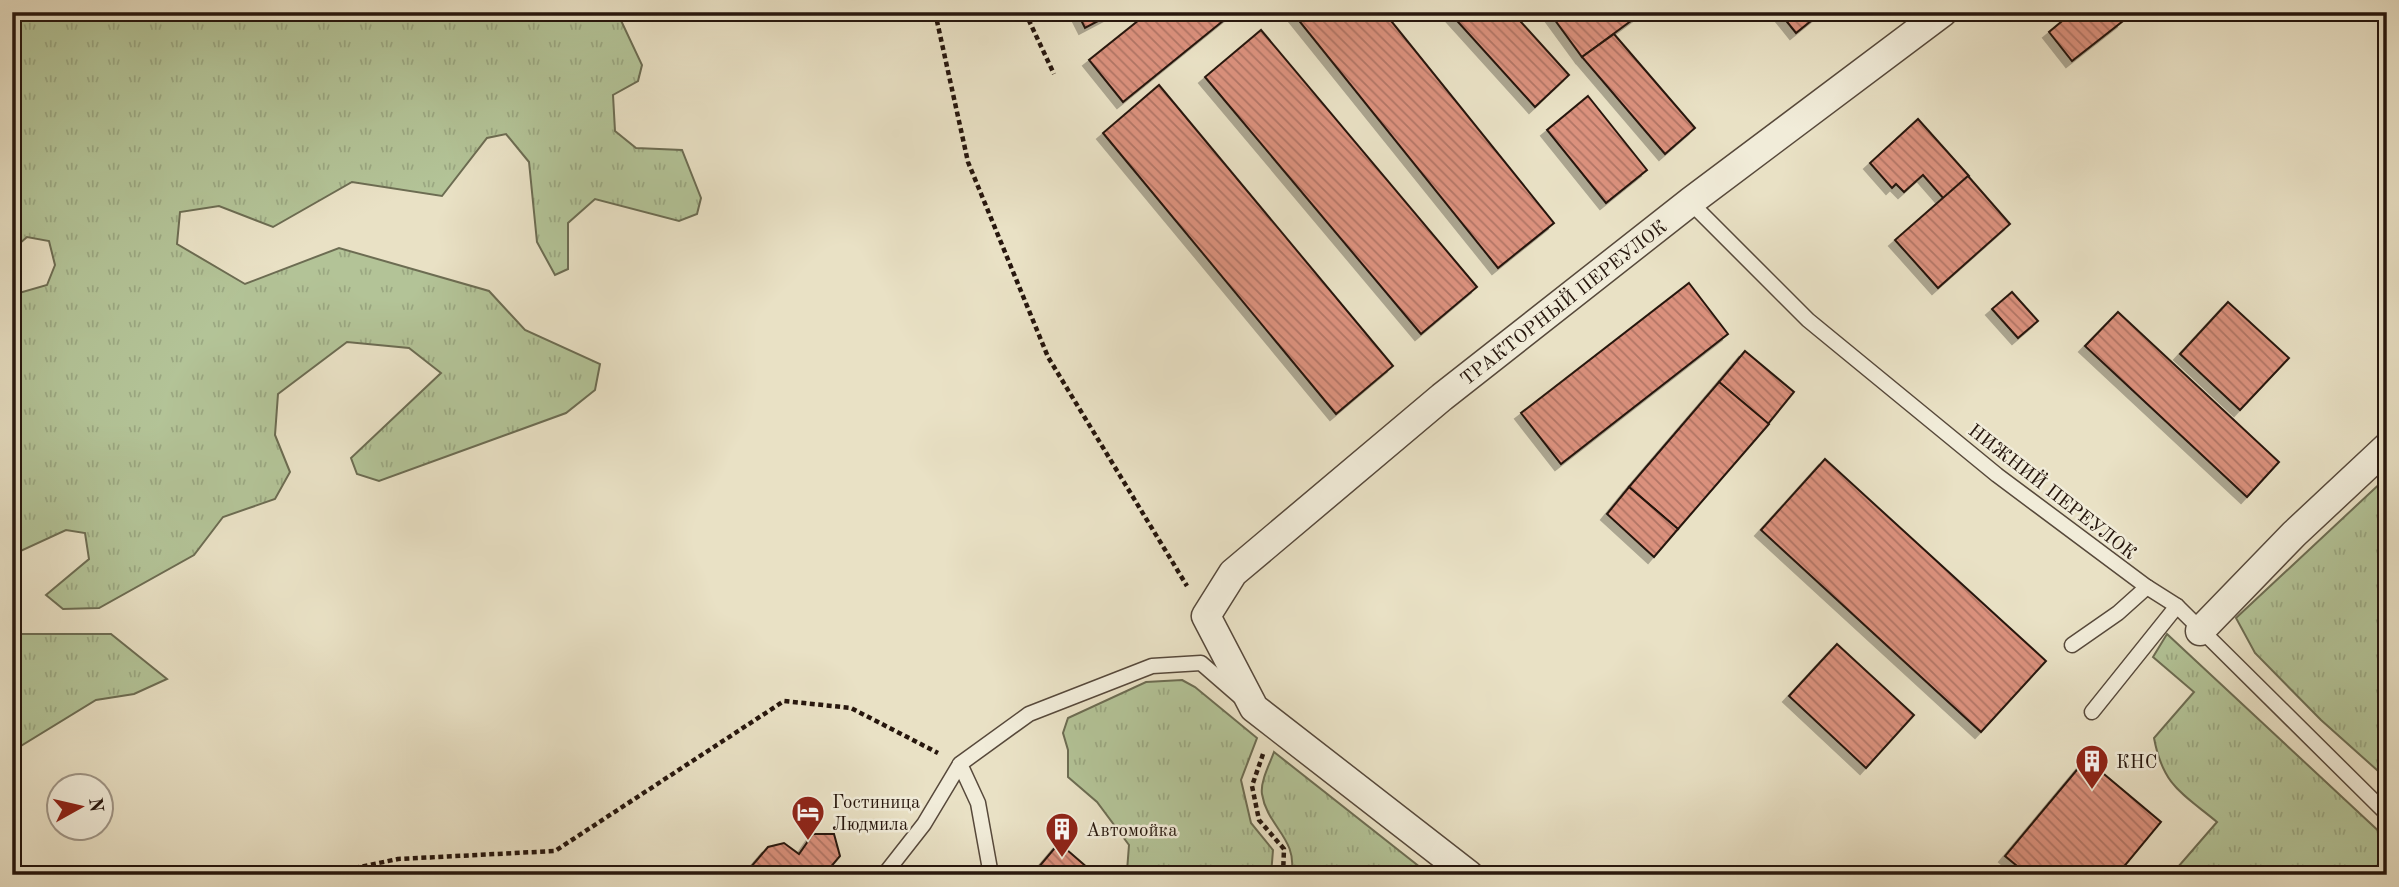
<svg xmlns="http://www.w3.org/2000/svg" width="2399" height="887" font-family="'Old Standard TT',serif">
	<defs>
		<pattern id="grass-tufts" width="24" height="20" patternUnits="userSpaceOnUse" patternTransform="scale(1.75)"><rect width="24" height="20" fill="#b3c397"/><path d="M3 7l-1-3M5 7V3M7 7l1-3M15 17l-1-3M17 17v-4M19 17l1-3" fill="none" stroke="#9aa781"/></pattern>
		<pattern id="building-back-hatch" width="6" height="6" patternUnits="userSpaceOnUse" patternTransform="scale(1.75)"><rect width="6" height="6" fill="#db917d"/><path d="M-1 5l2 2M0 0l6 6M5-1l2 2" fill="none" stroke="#b17565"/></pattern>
		<filter id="shadow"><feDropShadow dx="-6" dy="6" stdDeviation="0" flood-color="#0004"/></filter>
	</defs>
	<rect width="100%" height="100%" fill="#e9e1c5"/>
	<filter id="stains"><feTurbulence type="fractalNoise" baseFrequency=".00286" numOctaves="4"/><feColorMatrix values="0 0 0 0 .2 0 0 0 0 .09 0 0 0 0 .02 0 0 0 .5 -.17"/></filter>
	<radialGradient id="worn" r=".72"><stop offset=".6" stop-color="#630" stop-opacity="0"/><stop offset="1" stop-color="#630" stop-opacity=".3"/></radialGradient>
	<g fill="url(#grass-tufts)" stroke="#6c6c52" stroke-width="2">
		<polygon points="12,12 617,12 642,65 638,81 613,95 615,131 636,148 682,150 701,198 697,214 679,221 595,199 568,223 568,269 555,275 537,242 529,162 506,134 487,138 442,196 352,182 273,227 219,206 180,212 177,244 245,284 339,248 489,291 525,330 600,364 595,390 566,413 379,481 357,474 351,458 441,373 409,348 347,342 278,394 275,435 290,472 275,499 223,517 194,555 99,608 63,609 46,595 89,559 85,533 66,530 12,555 12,295 47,285 55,265 49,241 27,237 12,250"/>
		<polygon points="2387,477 2387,779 2321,720 2255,653 2236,618"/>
		<polygon points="12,634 111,634 167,679 134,694 96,700 16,749 12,755"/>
		<path d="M 2167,634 L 2385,837 L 2387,875 L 2171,875 L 2217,822 C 2182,793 2163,786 2154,738 L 2194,692 L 2153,657 Z"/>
		<polygon points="1182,680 1195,687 1257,738 1241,780 1251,823 1273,850 1271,875 1132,875 1127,871 1129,845 1097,802 1068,777 1068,750 1063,733 1068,718 1146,682"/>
		<path d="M 1274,752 L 1430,875 L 1291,875 C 1299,839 1267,827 1262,794 C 1260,782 1270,763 1274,752 Z"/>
	</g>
	<g fill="url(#building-back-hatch)" stroke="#26160d" stroke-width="2" filter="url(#shadow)">
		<polygon points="1077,12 1115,12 1085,28"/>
		<polygon points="1149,12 1234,12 1123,102 1089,60"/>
		<polygon points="1292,12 1384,12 1554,223 1498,268"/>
		<polygon points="1449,12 1512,12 1569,75 1535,107"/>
		<polygon points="1549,12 1643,12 1582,57"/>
		<polygon points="1779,12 1822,12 1796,33"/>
		<polygon points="2073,12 2116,12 2123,21 2072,61 2049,32"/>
		<polygon points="1261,30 1477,287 1421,334 1205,77"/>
		<polygon points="1614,34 1695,128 1665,154 1582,57"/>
		<polygon points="1159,85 1393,366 1336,414 1103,133"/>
		<polygon points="1588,96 1647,170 1606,203 1547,130"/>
		<polygon points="1918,119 1969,176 1944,199 1923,175 1904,192 1896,184 1892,188 1870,163"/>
		<polygon points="1968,176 2010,224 1938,288 1895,240"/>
		<polygon points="1689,283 1728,334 1561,464 1521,413"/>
		<polygon points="2012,292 2038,321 2018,338 1992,309"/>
		<polygon points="2228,302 2289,358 2240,410 2180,354"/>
		<polygon points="2118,312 2279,462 2247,497 2085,346"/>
		<polygon points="1745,351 1794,392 1768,424 1719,382"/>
		<polygon points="1719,382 1769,424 1678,529 1629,487"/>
		<polygon points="1825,459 2046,661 1981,732 1761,530"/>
		<polygon points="1629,487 1678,529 1654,557 1607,514"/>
		<polygon points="1837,644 1914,715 1866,768 1789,696"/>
		<polygon points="2086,759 2161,822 2117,875 2028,875 2005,856"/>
		<polygon points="813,834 834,834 840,856 824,875 744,875 768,847 784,843 799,854"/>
		<polygon points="1059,843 1096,875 1032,875"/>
	</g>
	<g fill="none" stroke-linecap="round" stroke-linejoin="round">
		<defs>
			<g id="service">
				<polyline points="1690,202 1808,320 1997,475 2147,587 2177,606 2387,814"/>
				<polyline points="2072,645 2118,613 2147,587"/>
				<polyline points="2092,712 2177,606"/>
				<polyline points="884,875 924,824 960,764"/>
				<polyline points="991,875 978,803 960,764 1029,714 1152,666 1201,663 1239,696"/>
			</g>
			<g id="minor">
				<polyline points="2200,631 2294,534 2387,447"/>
				<polyline points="1469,875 1254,708 1206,616 1233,573 1442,397 1690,202 1943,12"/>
			</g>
		</defs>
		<use href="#service" stroke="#57493b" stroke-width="17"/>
		<use href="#minor" stroke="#57493b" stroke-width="31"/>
		<g stroke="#26160d" stroke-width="4.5" stroke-dasharray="5 3.5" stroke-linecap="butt">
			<polyline points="935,12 968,162 1048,357 1187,586"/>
			<polyline points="1025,12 1054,74"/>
			<polyline points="1263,754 1252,786 1259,820 1284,849 1283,875"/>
			<polyline points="321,875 398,859 555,851 784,701 851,708 938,753"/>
		</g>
		<use href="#service" stroke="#f1ecd9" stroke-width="14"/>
		<use href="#minor" stroke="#f1ecd9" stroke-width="28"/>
	</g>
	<defs>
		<symbol id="building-pin" viewBox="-11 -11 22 30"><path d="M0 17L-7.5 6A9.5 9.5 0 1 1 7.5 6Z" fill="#8f2418" stroke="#f1ecd9"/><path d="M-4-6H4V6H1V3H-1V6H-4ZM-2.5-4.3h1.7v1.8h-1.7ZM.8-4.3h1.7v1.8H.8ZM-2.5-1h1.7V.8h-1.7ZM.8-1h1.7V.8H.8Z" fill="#fff"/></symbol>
		<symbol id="hotel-pin" viewBox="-11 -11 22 30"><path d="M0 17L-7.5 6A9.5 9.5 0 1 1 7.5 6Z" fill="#8f2418" stroke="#f1ecd9"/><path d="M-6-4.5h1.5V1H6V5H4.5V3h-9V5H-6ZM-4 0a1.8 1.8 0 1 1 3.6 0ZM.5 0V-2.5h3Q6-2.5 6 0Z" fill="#fff"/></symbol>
	</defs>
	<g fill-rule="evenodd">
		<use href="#building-pin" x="2073" y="742" width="38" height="52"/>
		<use href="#hotel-pin" x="789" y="793" width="38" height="52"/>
		<use href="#building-pin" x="1043" y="810" width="38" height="52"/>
	</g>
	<g text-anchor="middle" stroke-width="5" stroke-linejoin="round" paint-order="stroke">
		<g font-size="19" fill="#26160d" stroke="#f1ecd9">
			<text transform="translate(1563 302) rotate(-38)" y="7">ТРАКТОРНЫЙ ПЕРЕУЛОК</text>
			<text transform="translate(2053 491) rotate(38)" y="7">НИЖНИЙ ПЕРЕУЛОК</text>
		</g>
		<g font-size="19" fill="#26160d" stroke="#f1ecd9" text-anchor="start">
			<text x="2116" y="768">КНС</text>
			<text x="832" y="808">Гостиница<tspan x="832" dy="22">Людмила</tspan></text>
			<text x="1086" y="836">Автомойка</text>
		</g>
	</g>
	<rect width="2399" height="887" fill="none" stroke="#e9e1c5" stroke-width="42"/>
	<rect x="14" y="14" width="2371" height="859" fill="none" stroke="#26160d" stroke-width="3.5"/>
	<rect x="21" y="21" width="2357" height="845" fill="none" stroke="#26160d" stroke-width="2"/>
	<g transform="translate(80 807) rotate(82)"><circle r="33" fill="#f1ecd9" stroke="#a09687" stroke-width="2"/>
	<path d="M0-5L12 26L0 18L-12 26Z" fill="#8f2418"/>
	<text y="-10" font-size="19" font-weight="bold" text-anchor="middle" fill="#26160d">N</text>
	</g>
	<rect width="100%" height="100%" filter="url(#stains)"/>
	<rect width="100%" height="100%" fill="url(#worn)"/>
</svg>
